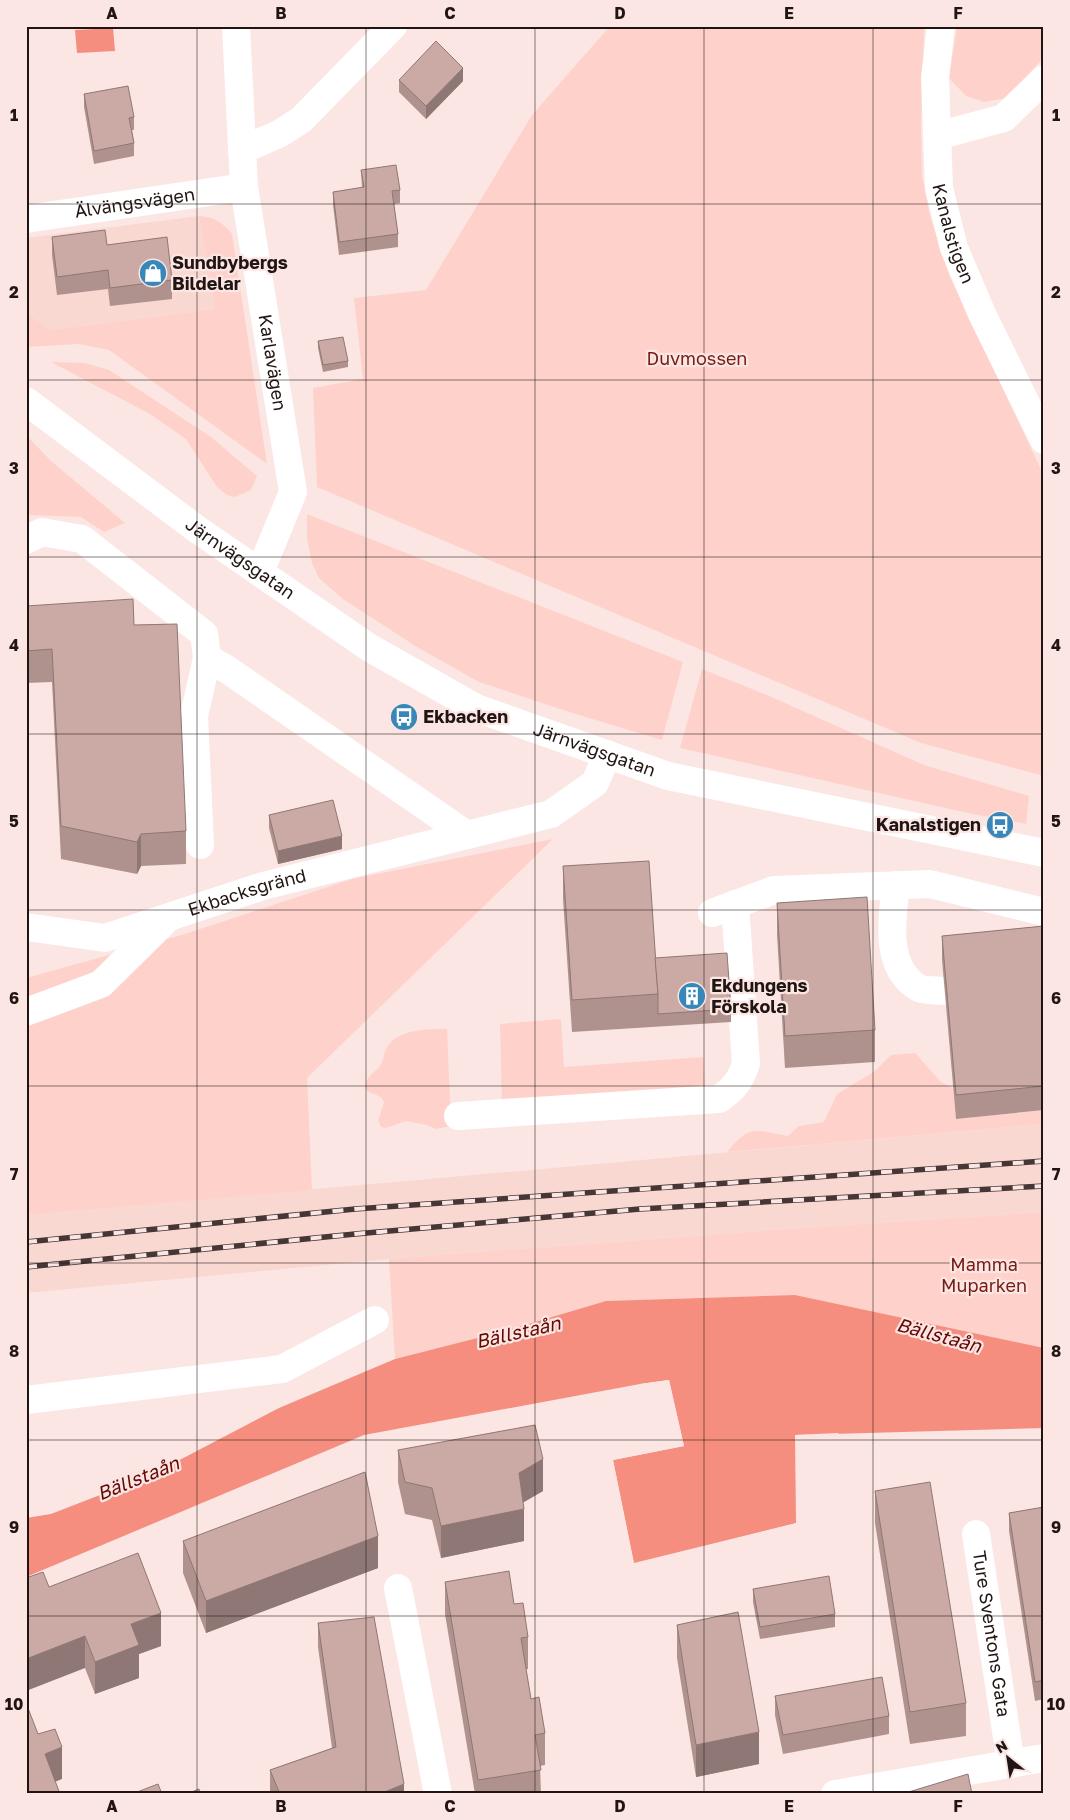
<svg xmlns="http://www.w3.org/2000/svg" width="1070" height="1820" font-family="'Golos Text',sans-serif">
	<rect width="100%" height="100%" fill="#fbe6e3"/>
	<g fill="#fad8d2">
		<polygon points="199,216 215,309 50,330 26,312 26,238"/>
		<polygon points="1044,1124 1044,1212 773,1230 389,1259 26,1293 26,1215"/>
	</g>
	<g fill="#fed2cb">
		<polygon points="610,26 924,28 921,127 922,175 930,216 949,275 1044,476 1044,776 921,743 317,487 313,388 363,379 354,298 426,290 532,115"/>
		<polygon points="957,26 1044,26 1044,57 1007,98 984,102 966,96 949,78"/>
		<path d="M 199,216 C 215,217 222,222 232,234 L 267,464 L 109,350 L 79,344 L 26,347 L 26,312 L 50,330 L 215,309 Z"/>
		<polygon points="51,362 85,363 109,370 211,437 257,476 251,490 235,497 227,495 217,487 186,439 150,414"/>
		<polygon points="26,435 51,461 125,523 104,532 81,517 26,515"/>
		<polygon points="307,514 683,662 662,740 566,711 479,682 417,647 343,599 319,578 312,563 307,539"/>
		<polygon points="702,669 767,695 924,765 1029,796 1026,824 963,812 680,748"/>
		<polygon points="553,839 307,1078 312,1190 26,1215 26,978 185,934 352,879"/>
		<polygon points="561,1019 564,1067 703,1057 705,1090 502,1107 500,1024"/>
		<path d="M 447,1029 L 451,1126 L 436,1129 L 427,1125 L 406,1121 L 386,1128 L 381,1127 L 378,1121 L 384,1102 L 381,1097 L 367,1091 L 365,1086 C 369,1072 375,1074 381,1064 C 384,1059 383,1054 386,1049 C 396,1029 427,1029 447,1029 Z"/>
		<path d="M 915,1053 L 941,1082 L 953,1088 L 956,1119 L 1044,1110 L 1044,1124 L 727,1152 C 749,1124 756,1130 788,1136 L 799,1126 L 824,1122 L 837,1094 L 874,1072 L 891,1055 Z"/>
		<polygon points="1044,1212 1044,1348 795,1295 606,1301 501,1332 395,1359 389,1259 773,1230"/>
	</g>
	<g fill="#f58e7f">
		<polygon points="113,28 115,51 77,53 75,30"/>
		<polygon points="795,1295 1044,1348 1044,1428 796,1435 797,1523 634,1564 613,1460 684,1446 669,1380 640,1384 364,1435 26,1577 26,1518 51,1514 149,1476 279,1408 395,1359 501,1332 606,1301"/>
	</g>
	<polygon fill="#fbe6e3" points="669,1380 684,1446 613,1460 634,1563 796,1523 795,1435 838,1433 839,1435 798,1438 798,1525 632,1565 611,1459 681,1444 667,1383 641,1386 640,1384"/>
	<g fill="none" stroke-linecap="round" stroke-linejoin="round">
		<g stroke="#fff" stroke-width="28">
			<path id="s1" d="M 236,26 L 244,187 L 293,492 L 260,572"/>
			<path id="s2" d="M 941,26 L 935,78 L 939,188 L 954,248 L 982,314 L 1044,440"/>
			<polyline points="937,136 1004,118 1044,79"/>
			<polyline points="242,150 279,134 301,120 393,26"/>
			<path id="s3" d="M 26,219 L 244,187"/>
			<path id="s4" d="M 26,401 L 198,530 L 370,648 L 476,708 L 668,776 L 1044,853"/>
			<polyline points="26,540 42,532 82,539 204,634 207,658 228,670 467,835"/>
			<polyline points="200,845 194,716 207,658"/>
			<path d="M 896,885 C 892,918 884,966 917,987 C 923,991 937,990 944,991"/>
			<polyline points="712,913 774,890 930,884 1044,912"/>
			<path id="s5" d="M 26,927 L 105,938 L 263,886 L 551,814 L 595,783 L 607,754"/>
			<polyline points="26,1012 101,984 164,922"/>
			<path d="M 458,1116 L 719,1099 C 734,1089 741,1080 746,1063 L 735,904"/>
			<polyline points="26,1400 282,1369 375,1320"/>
			<path id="s6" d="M 976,1534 L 1011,1764"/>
			<polyline points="398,1588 438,1794"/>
			<polyline points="835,1794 1044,1758"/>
		</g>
		<defs>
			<g id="rail">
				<polyline points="26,1242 355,1209 1044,1161"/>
				<polyline points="26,1267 355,1234 640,1209 1044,1186"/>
			</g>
		</defs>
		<use href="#rail" stroke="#453735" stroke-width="5.5"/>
		<use href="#rail" stroke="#fbe6e3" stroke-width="4" stroke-dasharray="11" stroke-linecap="butt"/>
	</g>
	<g fill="#af928e">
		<polygon points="399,80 463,81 426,119 399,92"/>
		<polygon points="84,94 134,117 134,130 132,130 134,143 134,156 94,164 84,107"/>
		<polygon points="361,170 400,190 400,203 394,204 398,234 398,247 339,255 333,205 333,192 362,188"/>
		<polygon points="52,237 107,245 172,280 172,299 110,306 108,289 57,295 52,255"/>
		<polygon points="318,341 348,361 348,367 323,372 318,348"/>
		<polygon points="26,606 134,625 186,831 186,864 141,866 137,874 61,859 52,682 26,683"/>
		<polygon points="269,815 342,849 278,864 269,828"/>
		<polygon points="563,866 655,958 731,1009 731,1022 572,1032 563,899"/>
		<polygon points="777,903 875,1030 875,1062 785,1068 777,935"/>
		<polygon points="1044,926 1044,1110 956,1119 942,960 942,936"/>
		<polygon points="398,1450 543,1491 523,1502 524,1541 441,1558 432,1520 405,1514 398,1482"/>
		<polygon points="875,1491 966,1703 966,1736 910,1744 875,1523"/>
		<polygon points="1044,1507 1044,1699 1035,1701 1009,1531 1009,1513"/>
		<polygon points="183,1541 378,1568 206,1633 183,1573"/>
		<polygon points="445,1582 514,1604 528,1637 528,1669 526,1669 531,1699 545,1733 545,1765 540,1766 541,1794 475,1794 445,1614"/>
		<polygon points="49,1587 161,1646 139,1654 139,1678 95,1694 85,1668"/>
		<polygon points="753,1589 835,1614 835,1627 760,1639 753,1602"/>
		<polygon points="318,1623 404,1794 270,1794 270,1770 332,1748 318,1647"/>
		<polygon points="677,1625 759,1764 696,1777 677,1658"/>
		<polygon points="775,1696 889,1716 889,1734 783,1754 775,1715"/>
	</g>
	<g fill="#8e7774">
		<polygon points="463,68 463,81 426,119 426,106"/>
		<polygon points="141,834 141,866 137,874 137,842"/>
		<polygon points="342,836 342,849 278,864 278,851"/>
		<polygon points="543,1459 543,1491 519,1505 519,1473"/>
		<polygon points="524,1509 524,1541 441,1558 441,1526"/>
		<polygon points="378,1536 378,1568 206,1633 206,1601"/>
		<polygon points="161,1613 161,1646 139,1654 139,1678 95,1694 95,1662 131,1624"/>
		<polygon points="85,1636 85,1668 26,1691 26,1659"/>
		<polygon points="759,1732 759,1764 696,1777 696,1745"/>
		<polygon points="62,1747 62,1779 45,1786 45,1754"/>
		<polygon points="404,1784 404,1794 380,1794"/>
	</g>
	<g fill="#cbaaa5" stroke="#8e7774">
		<polygon points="436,41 463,68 426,106 399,80"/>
		<polygon points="128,86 134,117 129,118 134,143 94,151 84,94"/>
		<polygon points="396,165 400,190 392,191 398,234 339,242 333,192 364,187 361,170"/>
		<polygon points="105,230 107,245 167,237 172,280 110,288 108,270 57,277 52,237"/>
		<polygon points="343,337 348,361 323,365 318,341"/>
		<polygon points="133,599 134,625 177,624 186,831 141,834 137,842 61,826 52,649 26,651 26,606"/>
		<polygon points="333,800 342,836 278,851 269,815"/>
		<polygon points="649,861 658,994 572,1000 563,866"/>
		<polygon points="867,897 875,1030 785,1036 777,903"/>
		<polygon points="1044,926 1044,1086 956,1095 942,936"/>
		<polygon points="727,953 731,1009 658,1014 658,994 655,958"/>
		<polygon points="535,1425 543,1459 519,1473 524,1509 441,1526 432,1488 405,1482 398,1450"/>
		<polygon points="365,1472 378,1536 206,1601 183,1541"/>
		<polygon points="930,1482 966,1703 910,1712 875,1491"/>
		<polygon points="1044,1507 1044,1680 1035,1682 1009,1513"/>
		<polygon points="138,1553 161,1613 131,1624 139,1645 95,1662 85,1636 26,1659 26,1578 43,1572 49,1587"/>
		<polygon points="509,1571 514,1604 523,1603 528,1637 521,1638 531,1699 539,1697 545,1733 535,1735 541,1770 478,1780 445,1582"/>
		<polygon points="829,1576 835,1614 760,1627 753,1589"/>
		<polygon points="738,1612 759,1732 696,1745 677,1625"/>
		<polygon points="374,1617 404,1784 380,1794 280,1794 270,1770 336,1747 318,1623"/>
		<polygon points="882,1677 889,1716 783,1735 775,1696"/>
		<polygon points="26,1703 38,1734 55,1729 62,1747 45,1754 60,1794 26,1794"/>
		<polygon points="968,1774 972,1794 902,1794"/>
		<polygon points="158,1784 162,1794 132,1794"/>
		<polygon points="199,1789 201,1794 187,1794"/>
	</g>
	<path fill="none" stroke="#211513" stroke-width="1" stroke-opacity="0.55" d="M 197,26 L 197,1794M 366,26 L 366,1794M 535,26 L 535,1794M 704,26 L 704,1794M 873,26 L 873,1794M 26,204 L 1044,204M 26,380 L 1044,380M 26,557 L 1044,557M 26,734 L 1044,734M 26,910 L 1044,910M 26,1086 L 1044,1086M 26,1263 L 1044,1263M 26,1440 L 1044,1440M 26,1616 L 1044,1616"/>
	<defs>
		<symbol id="shop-disc" viewBox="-11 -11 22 22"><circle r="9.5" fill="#3787b9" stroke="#fbe6e3"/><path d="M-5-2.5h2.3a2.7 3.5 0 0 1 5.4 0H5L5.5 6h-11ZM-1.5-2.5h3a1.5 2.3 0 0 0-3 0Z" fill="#fff"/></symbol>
		<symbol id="bus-disc" viewBox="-11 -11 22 22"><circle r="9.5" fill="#3787b9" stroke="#fbe6e3"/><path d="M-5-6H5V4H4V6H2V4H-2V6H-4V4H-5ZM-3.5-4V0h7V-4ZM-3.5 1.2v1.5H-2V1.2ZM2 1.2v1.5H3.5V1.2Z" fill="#fff"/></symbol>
		<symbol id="building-disc" viewBox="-11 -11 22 22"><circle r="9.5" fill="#3787b9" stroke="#fbe6e3"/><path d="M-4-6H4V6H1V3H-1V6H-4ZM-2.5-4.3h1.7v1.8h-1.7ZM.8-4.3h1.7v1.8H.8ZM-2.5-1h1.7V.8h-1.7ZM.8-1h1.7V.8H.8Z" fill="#fff"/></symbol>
	</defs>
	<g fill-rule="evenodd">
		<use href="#shop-disc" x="137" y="257" width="32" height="32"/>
		<use href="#bus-disc" x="388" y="701" width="32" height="32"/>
		<use href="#bus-disc" x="984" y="809" width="32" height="32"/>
		<use href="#building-disc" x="676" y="980" width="32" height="32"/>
	</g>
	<g text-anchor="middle" stroke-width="4.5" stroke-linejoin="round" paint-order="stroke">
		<g font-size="18" fill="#211513" stroke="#fbe6e3">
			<text dy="6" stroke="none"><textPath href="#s3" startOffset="110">Älvängsvägen</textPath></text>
			<text dy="6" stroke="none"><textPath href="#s2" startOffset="210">Kanalstigen</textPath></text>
			<text dy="6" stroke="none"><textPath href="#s1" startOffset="339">Karlavägen</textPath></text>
			<text dy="6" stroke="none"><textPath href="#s4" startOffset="266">Järnvägsgatan</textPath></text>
			<text dy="6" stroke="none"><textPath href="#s4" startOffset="671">Järnvägsgatan</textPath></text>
			<text dy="6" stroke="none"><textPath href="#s5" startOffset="229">Ekbacksgränd</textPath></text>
			<text dy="6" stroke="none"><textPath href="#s6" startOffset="101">Ture Sventons Gata</textPath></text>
		</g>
		<g font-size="18" font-weight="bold" fill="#211513" stroke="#fbe6e3" text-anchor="start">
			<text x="172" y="269">Sundbybergs<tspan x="172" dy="21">Bildelar</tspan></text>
			<text x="423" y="723">Ekbacken</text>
			<text x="981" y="831" text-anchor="end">Kanalstigen</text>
			<text x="711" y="992">Ekdungens<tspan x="711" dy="21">Förskola</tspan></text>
		</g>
		<g font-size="18" fill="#761c14" stroke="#fbe6e3">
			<text x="697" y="365">Duvmossen</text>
			<text x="984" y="1271">Mamma<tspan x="984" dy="21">Muparken</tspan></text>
		</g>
		<g font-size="19" font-style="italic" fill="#660804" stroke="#fbe6e3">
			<text transform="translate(518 1332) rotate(-13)" y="7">Bällstaån</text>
			<text transform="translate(939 1335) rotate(15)" y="7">Bällstaån</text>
			<text transform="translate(138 1478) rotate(-22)" y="7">Bällstaån</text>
		</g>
	</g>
	<rect width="1070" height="1820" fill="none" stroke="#fbe6e3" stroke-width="55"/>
	<g transform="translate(1008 1758) rotate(330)" stroke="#fbe6e3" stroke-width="4" paint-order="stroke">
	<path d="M0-4L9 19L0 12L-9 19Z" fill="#211513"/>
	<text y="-8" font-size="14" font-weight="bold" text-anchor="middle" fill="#211513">N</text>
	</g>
	<rect x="28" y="28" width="1014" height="1764" fill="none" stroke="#211513" stroke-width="2"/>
	<g font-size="16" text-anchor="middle" font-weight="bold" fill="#211513">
		<text x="112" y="19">A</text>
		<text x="281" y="19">B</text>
		<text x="450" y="19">C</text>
		<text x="620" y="19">D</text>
		<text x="789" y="19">E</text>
		<text x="958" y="19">F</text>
		<text x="14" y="121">1</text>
		<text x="1056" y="121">1</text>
		<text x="14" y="298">2</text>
		<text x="1056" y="298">2</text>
		<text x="14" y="474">3</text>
		<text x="1056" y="474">3</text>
		<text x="14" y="651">4</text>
		<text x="1056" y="651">4</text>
		<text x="14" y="827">5</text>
		<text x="1056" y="827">5</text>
		<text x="14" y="1004">6</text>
		<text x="1056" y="1004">6</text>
		<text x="14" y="1180">7</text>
		<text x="1056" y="1180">7</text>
		<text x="14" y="1357">8</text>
		<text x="1056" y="1357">8</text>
		<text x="14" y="1533">9</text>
		<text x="1056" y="1533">9</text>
		<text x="14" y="1710">10</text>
		<text x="1056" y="1710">10</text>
		<text x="112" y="1812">A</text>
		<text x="281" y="1812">B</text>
		<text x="450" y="1812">C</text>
		<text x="620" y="1812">D</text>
		<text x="789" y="1812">E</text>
		<text x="958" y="1812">F</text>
	</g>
</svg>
